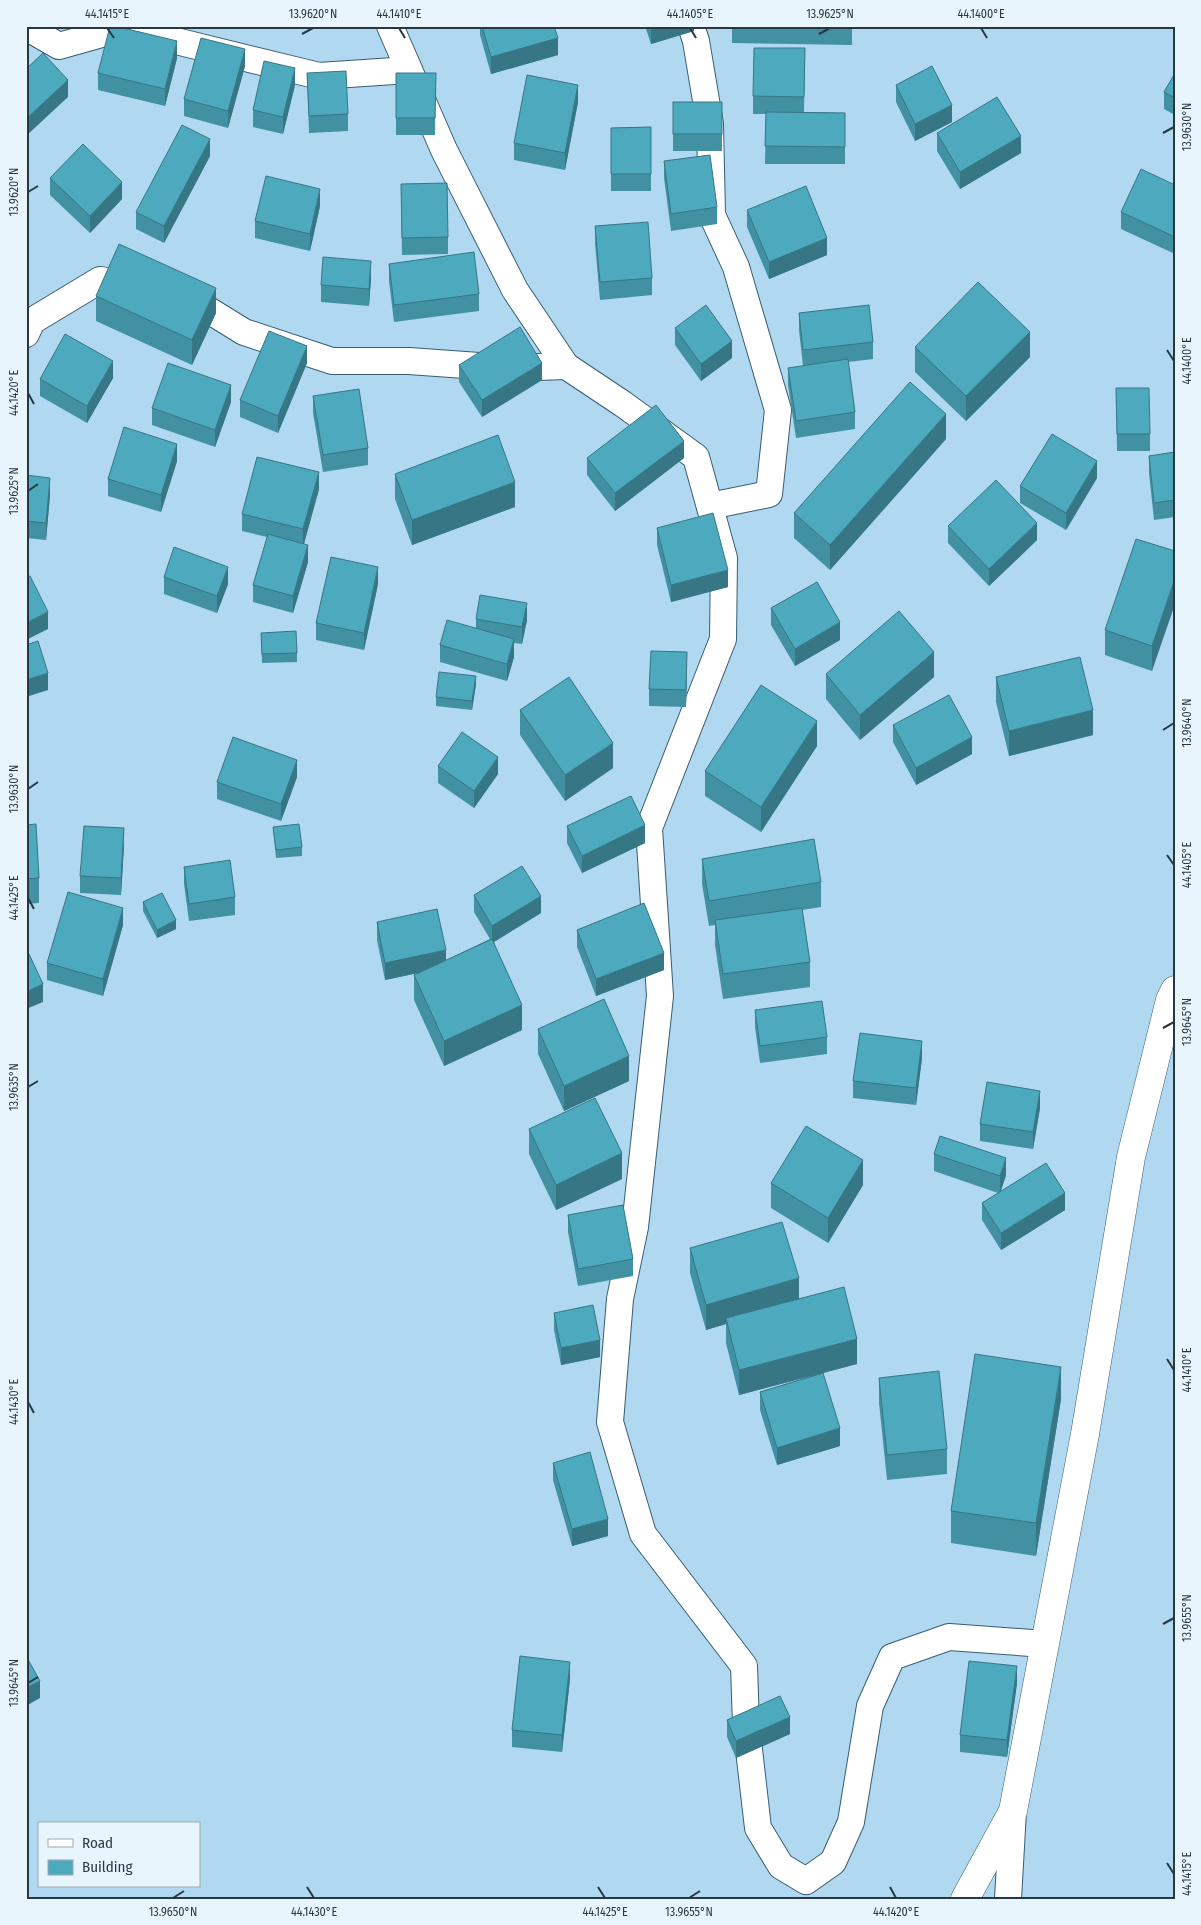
<svg xmlns="http://www.w3.org/2000/svg" width="1201" height="1925" font-family="'Fira Sans Condensed',sans-serif">
	<rect width="100%" height="100%" fill="#b0d8f1"/>
	<g fill="none" stroke-linecap="round" stroke-linejoin="round">
		<defs>
			<g id="minor">
				<polyline points="390,26 444,150 515,290 566,366 623,404 696,457 724,558 723,639 649,828 660,996 635,1227 620,1299 610,1422 643,1534 744,1666 746,1724 758,1828 781,1866 806,1881 833,1862 851,1822 870,1706 892,1657 949,1637 1045,1644"/>
				<polyline points="691,26 696,41 710,124 712,215 736,267 778,410 769,494 710,506"/>
				<polyline points="26,27 59,46 123,28 319,76 409,70"/>
				<polyline points="184,295 244,332 332,361 409,361 507,368 566,366"/>
				<polyline points="26,334 32,321 100,280 137,285"/>
				<polyline points="1008,1899 1013,1811"/>
			</g>
			<polyline id="tertiary" points="965,1899 1013,1811 1085,1434 1131,1157 1170,1000 1175,990"/>
		</defs>
		<use href="#minor" stroke="#385d72" stroke-width="28"/>
		<use href="#tertiary" stroke="#385d72" stroke-width="29"/>
		<use href="#minor" stroke="#fff" stroke-width="26"/>
		<use href="#tertiary" stroke="#fff" stroke-width="28"/>
	</g>
	<g fill="#4291a3">
		<polygon points="480,26 554,26 558,55 491,74 480,35"/>
		<polygon points="645,26 694,26 694,31 651,44"/>
		<polygon points="732,26 852,26 852,45 732,43"/>
		<polygon points="805,48 804,112 845,113 845,164 765,164 766,114 753,114 753,96"/>
		<polygon points="177,58 165,106 98,90 98,73"/>
		<polygon points="245,66 228,128 184,116 184,99"/>
		<polygon points="307,73 348,114 348,131 309,133"/>
		<polygon points="396,73 436,73 435,135 396,135"/>
		<polygon points="1175,73 1175,115 1164,109 1164,92"/>
		<polygon points="295,85 283,134 253,127 253,110"/>
		<polygon points="896,85 952,122 915,141 896,102"/>
		<polygon points="578,102 565,170 514,160 514,143"/>
		<rect x="673" y="102" width="49" height="49"/>
		<polygon points="651,127 651,191 611,191 611,128"/>
		<polygon points="937,133 1021,153 960,189 937,151"/>
		<polygon points="210,156 164,243 136,229 136,212"/>
		<polygon points="664,161 717,207 717,224 671,231 664,178"/>
		<polygon points="50,178 122,199 90,233 50,195"/>
		<polygon points="401,184 448,237 448,254 402,255"/>
		<polygon points="1175,185 1175,254 1121,229 1121,212"/>
		<polygon points="320,206 310,251 255,238 255,221"/>
		<polygon points="747,210 827,255 769,279 747,227"/>
		<polygon points="595,226 652,278 652,295 600,300 595,243"/>
		<polygon points="389,264 479,294 479,311 394,322 389,281"/>
		<polygon points="371,278 369,306 321,302 321,285"/>
		<polygon points="96,296 216,313 192,365 96,321"/>
		<polygon points="799,313 873,342 873,359 848,362 855,412 855,429 796,438 788,385 788,368 803,366 799,330"/>
		<polygon points="675,328 732,358 701,381 675,345"/>
		<polygon points="915,347 1030,357 966,421 915,372"/>
		<polygon points="307,363 278,433 240,417 240,400"/>
		<polygon points="459,365 542,380 482,417 459,382"/>
		<polygon points="113,378 87,423 40,396 40,379"/>
		<polygon points="1116,388 1150,434 1150,451 1117,451"/>
		<polygon points="313,396 368,448 368,465 323,472 313,413"/>
		<polygon points="231,402 215,447 152,425 152,408"/>
		<polygon points="946,439 830,570 794,538 794,513"/>
		<polygon points="1175,452 1175,517 1154,520 1149,473 1149,456"/>
		<polygon points="587,458 684,458 615,511 587,475"/>
		<polygon points="177,461 161,512 108,496 108,479"/>
		<polygon points="395,474 515,507 412,545 395,499"/>
		<polygon points="26,475 50,495 46,540 26,538"/>
		<polygon points="1097,478 1066,530 1020,503 1020,486"/>
		<polygon points="319,489 304,544 308,562 293,613 253,602 253,585 267,537 242,531 242,514"/>
		<polygon points="948,526 1037,540 989,586 948,543"/>
		<polygon points="657,528 728,587 671,602 657,545"/>
		<polygon points="1175,551 1152,671 1105,655 1105,630"/>
		<polygon points="164,577 228,584 217,613 164,594"/>
		<polygon points="378,584 364,650 316,640 316,623"/>
		<polygon points="771,608 840,640 795,666 771,625"/>
		<polygon points="476,619 527,620 522,644 514,643 514,657 507,681 440,662 440,645 476,629"/>
		<polygon points="261,633 297,653 297,662 262,663"/>
		<polygon points="687,669 686,707 649,706 649,689"/>
		<polygon points="826,674 934,677 860,740 826,699"/>
		<polygon points="996,677 1093,735 1009,756 996,702"/>
		<polygon points="476,684 472,710 436,706 436,697"/>
		<polygon points="520,710 613,768 565,801 520,735"/>
		<polygon points="893,725 972,754 916,785 893,742"/>
		<polygon points="817,746 761,832 705,796 705,771"/>
		<polygon points="438,766 498,774 474,808 438,783"/>
		<polygon points="297,777 281,821 217,799 217,782"/>
		<polygon points="26,825 39,878 39,903 26,904"/>
		<polygon points="567,826 645,843 582,873 567,843"/>
		<polygon points="273,827 302,847 302,856 276,858"/>
		<polygon points="124,846 121,895 80,893 80,876"/>
		<polygon points="702,859 821,882 821,907 802,910 810,962 810,987 723,999 715,945 715,925 709,926 702,884"/>
		<polygon points="184,867 235,897 235,915 189,921 184,884"/>
		<polygon points="474,895 541,913 494,942 522,1030 444,1066 414,1000 414,975 418,973 385,980 377,940 377,922 446,960 490,939 474,912"/>
		<polygon points="143,902 176,929 157,938 143,911"/>
		<polygon points="123,925 103,996 47,980 47,963"/>
		<polygon points="577,930 664,970 596,996 577,947"/>
		<polygon points="755,1010 827,1037 827,1054 760,1063 755,1027"/>
		<polygon points="538,1029 629,1081 564,1111 538,1054"/>
		<polygon points="922,1058 916,1105 853,1098 853,1081"/>
		<polygon points="1040,1108 1033,1149 980,1141 980,1124"/>
		<polygon points="529,1129 622,1179 556,1210 529,1154"/>
		<polygon points="934,1154 1006,1175 1001,1191 1065,1210 1001,1250 982,1220 982,1203 998,1193 934,1171"/>
		<polygon points="771,1183 863,1185 828,1243 771,1208"/>
		<polygon points="568,1215 633,1259 633,1276 578,1286 568,1232"/>
		<polygon points="690,1248 799,1298 857,1364 823,1373 840,1446 777,1465 760,1410 760,1392 814,1375 739,1395 726,1343 726,1324 706,1330 690,1273"/>
		<polygon points="554,1313 600,1357 561,1365 554,1330"/>
		<polygon points="879,1378 947,1449 947,1474 887,1480 879,1403"/>
		<polygon points="1061,1399 1036,1556 951,1543 951,1511"/>
		<polygon points="553,1463 608,1536 572,1546 553,1480"/>
		<polygon points="570,1679 562,1752 512,1747 512,1730"/>
		<polygon points="1017,1683 1007,1757 960,1752 960,1735"/>
		<polygon points="727,1720 790,1734 736,1758 727,1737"/>
	</g>
	<g fill="#367685">
		<polygon points="654,26 694,26 694,31 651,44 651,27"/>
		<polygon points="558,38 558,55 491,74 491,57"/>
		<polygon points="177,41 177,58 165,106 165,89"/>
		<polygon points="245,49 245,66 228,128 228,111"/>
		<polygon points="295,68 295,85 283,134 283,117"/>
		<polygon points="68,80 68,97 26,136 26,119"/>
		<polygon points="578,85 578,102 565,170 565,153"/>
		<polygon points="952,105 952,122 915,141 915,124"/>
		<polygon points="1021,136 1021,153 960,189 960,172"/>
		<polygon points="210,139 210,156 164,243 164,226"/>
		<polygon points="122,182 122,199 90,233 90,216"/>
		<polygon points="320,189 320,206 310,251 310,234"/>
		<polygon points="827,238 827,255 769,279 769,262"/>
		<polygon points="371,261 371,278 369,306 369,289"/>
		<polygon points="216,288 216,313 192,365 192,340"/>
		<polygon points="1030,332 1030,357 966,421 966,396"/>
		<polygon points="732,341 732,358 701,381 701,364"/>
		<polygon points="307,346 307,363 278,433 278,416"/>
		<polygon points="113,361 113,378 87,423 87,406"/>
		<polygon points="542,363 542,380 482,417 482,400"/>
		<polygon points="231,385 231,402 215,447 215,430"/>
		<polygon points="946,414 946,439 830,570 830,545"/>
		<polygon points="684,441 684,458 615,511 615,493"/>
		<polygon points="177,444 177,461 161,512 161,495"/>
		<polygon points="1097,461 1097,478 1066,530 1066,513"/>
		<polygon points="319,472 319,489 303,547 303,529"/>
		<polygon points="50,478 50,495 46,540 46,523"/>
		<polygon points="515,482 515,507 412,545 412,520"/>
		<polygon points="1037,523 1037,540 989,586 989,569"/>
		<polygon points="308,545 308,562 293,613 293,596"/>
		<polygon points="228,567 228,584 217,613 217,596"/>
		<polygon points="378,567 378,584 364,650 364,633"/>
		<polygon points="728,570 728,587 671,602 671,585"/>
		<polygon points="1175,578 1175,604 1152,671 1152,646"/>
		<polygon points="527,603 527,620 522,644 522,627"/>
		<polygon points="48,612 48,629 26,640 26,623"/>
		<polygon points="840,622 840,640 795,666 795,649"/>
		<polygon points="514,639 514,657 507,681 507,664"/>
		<polygon points="687,652 687,669 686,707 686,690"/>
		<polygon points="934,652 934,677 860,740 860,715"/>
		<polygon points="48,673 48,690 26,697 26,680"/>
		<polygon points="476,676 476,684 472,710 472,701"/>
		<polygon points="1093,710 1093,735 1009,756 1009,731"/>
		<polygon points="817,721 817,746 761,832 761,807"/>
		<polygon points="972,737 972,754 916,785 916,768"/>
		<polygon points="613,743 613,768 565,801 565,775"/>
		<polygon points="498,757 498,774 474,808 474,791"/>
		<polygon points="297,760 297,777 281,821 281,804"/>
		<polygon points="645,825 645,843 582,873 582,856"/>
		<polygon points="124,828 124,846 121,895 121,878"/>
		<polygon points="541,896 541,913 492,943 492,926"/>
		<polygon points="123,908 123,925 103,996 103,979"/>
		<polygon points="176,920 176,929 157,938 157,930"/>
		<polygon points="446,950 446,967 385,980 385,963"/>
		<polygon points="664,953 664,970 596,996 596,979"/>
		<polygon points="43,984 43,1002 26,1009 26,992"/>
		<polygon points="522,1005 522,1030 444,1066 444,1041"/>
		<polygon points="922,1041 922,1058 916,1105 916,1088"/>
		<polygon points="629,1056 629,1081 564,1111 564,1086"/>
		<polygon points="1040,1091 1040,1108 1033,1149 1033,1132"/>
		<polygon points="622,1153 622,1179 556,1210 556,1185"/>
		<polygon points="1006,1158 1006,1175 1000,1193 1000,1176"/>
		<polygon points="863,1160 863,1185 828,1243 828,1218"/>
		<polygon points="1065,1193 1065,1210 1001,1250 1001,1233"/>
		<polygon points="799,1278 799,1304 726,1318 726,1324 706,1330 706,1305"/>
		<polygon points="857,1339 857,1364 739,1395 739,1370"/>
		<polygon points="600,1340 600,1357 561,1365 561,1348"/>
		<polygon points="1061,1367 1061,1399 1036,1556 1036,1523"/>
		<polygon points="840,1428 840,1446 777,1465 777,1448"/>
		<polygon points="608,1519 608,1536 572,1546 572,1529"/>
		<polygon points="570,1662 570,1679 562,1752 562,1735"/>
		<polygon points="1017,1666 1017,1683 1007,1757 1007,1740"/>
		<polygon points="40,1681 40,1698 26,1706 26,1688"/>
		<polygon points="790,1717 790,1734 736,1758 736,1741"/>
	</g>
	<g fill="#4da9be" stroke="#367685">
		<polygon points="110,26 115,26 177,41 165,89 98,73"/>
		<polygon points="482,26 554,26 558,38 491,57"/>
		<polygon points="201,38 245,49 228,111 184,99"/>
		<polygon points="754,48 805,48 804,97 753,96"/>
		<polygon points="43,53 68,80 26,119 26,69"/>
		<polygon points="264,61 295,68 283,117 253,110"/>
		<polygon points="932,66 952,105 915,124 896,85"/>
		<polygon points="346,71 348,114 309,116 307,73"/>
		<polygon points="396,73 436,73 435,118 396,118"/>
		<polygon points="1175,73 1175,98 1164,92"/>
		<polygon points="527,75 578,85 565,153 514,143"/>
		<polygon points="997,97 1021,136 960,172 937,133"/>
		<rect x="673" y="102" width="49" height="32"/>
		<polygon points="766,112 845,113 845,147 765,146"/>
		<polygon points="182,125 210,139 164,226 136,212"/>
		<polygon points="651,127 651,174 611,174 611,128"/>
		<polygon points="83,144 122,182 90,216 50,178"/>
		<polygon points="710,155 717,207 671,214 664,161"/>
		<polygon points="1141,169 1175,185 1175,237 1121,212"/>
		<polygon points="266,176 320,189 310,234 255,221"/>
		<polygon points="447,183 448,237 402,238 401,184"/>
		<polygon points="806,186 827,238 769,262 747,210"/>
		<polygon points="648,222 652,278 600,282 595,226"/>
		<polygon points="119,244 216,288 192,340 96,296"/>
		<polygon points="474,252 479,294 394,305 389,264"/>
		<polygon points="323,257 371,261 369,289 321,285"/>
		<polygon points="978,282 1030,332 966,396 915,347"/>
		<polygon points="706,305 732,341 701,364 675,328"/>
		<polygon points="869,305 873,342 803,350 799,313"/>
		<polygon points="520,327 542,363 482,400 459,365"/>
		<polygon points="269,331 307,346 278,416 240,400"/>
		<polygon points="65,334 113,361 87,406 40,379"/>
		<polygon points="848,359 855,412 796,421 788,368"/>
		<polygon points="168,363 231,385 215,430 152,408"/>
		<polygon points="910,382 946,414 830,545 794,513"/>
		<polygon points="1116,388 1149,388 1150,434 1117,434"/>
		<polygon points="359,389 368,448 323,455 313,396"/>
		<polygon points="656,405 684,441 615,493 587,458"/>
		<polygon points="124,427 177,444 161,495 108,479"/>
		<polygon points="1052,434 1097,461 1066,513 1020,486"/>
		<polygon points="498,435 515,482 412,520 395,474"/>
		<polygon points="1175,452 1175,500 1154,503 1149,456"/>
		<polygon points="257,457 319,472 303,529 242,514"/>
		<polygon points="26,475 50,478 46,523 26,521"/>
		<polygon points="996,480 1037,523 989,569 948,526"/>
		<polygon points="713,513 728,570 671,585 657,528"/>
		<polygon points="268,534 308,545 293,596 253,585"/>
		<polygon points="1136,539 1175,551 1175,578 1152,646 1105,630"/>
		<polygon points="174,547 228,567 217,596 164,577"/>
		<polygon points="331,557 378,567 364,633 316,623"/>
		<polygon points="30,576 48,612 26,623 26,578"/>
		<polygon points="817,582 840,622 795,649 771,608"/>
		<polygon points="480,595 527,603 522,627 476,619"/>
		<polygon points="899,611 934,652 860,715 826,674"/>
		<polygon points="447,620 514,639 507,664 440,645"/>
		<polygon points="296,631 297,653 262,654 261,633"/>
		<polygon points="38,641 48,673 26,680 26,645"/>
		<polygon points="651,651 687,652 686,690 649,689"/>
		<polygon points="1080,657 1093,710 1009,731 996,677"/>
		<polygon points="439,672 476,676 472,701 436,697"/>
		<polygon points="569,677 613,743 565,775 520,710"/>
		<polygon points="761,685 817,721 761,807 705,771"/>
		<polygon points="949,695 972,737 916,768 893,725"/>
		<polygon points="462,732 498,757 474,791 438,766"/>
		<polygon points="233,737 297,760 281,804 217,782"/>
		<polygon points="631,796 645,825 582,856 567,826"/>
		<polygon points="36,824 39,878 26,879 26,825"/>
		<polygon points="299,824 302,847 276,850 273,827"/>
		<polygon points="84,826 124,828 121,878 80,876"/>
		<polygon points="814,839 821,882 709,901 702,859"/>
		<polygon points="230,860 235,897 189,904 184,867"/>
		<polygon points="522,866 541,896 492,926 474,895"/>
		<polygon points="68,892 123,908 103,979 47,963"/>
		<polygon points="162,893 176,920 157,930 143,902"/>
		<polygon points="644,903 664,953 596,979 577,930"/>
		<polygon points="802,908 810,962 723,974 715,920"/>
		<polygon points="437,909 446,950 385,963 377,922"/>
		<polygon points="492,939 522,1005 444,1041 414,975"/>
		<polygon points="29,954 43,984 26,992 26,955"/>
		<polygon points="604,999 629,1056 564,1086 538,1029"/>
		<polygon points="822,1001 827,1037 760,1046 755,1010"/>
		<polygon points="860,1033 922,1041 916,1088 853,1081"/>
		<polygon points="987,1082 1040,1091 1033,1132 980,1124"/>
		<polygon points="595,1098 622,1153 556,1185 529,1129"/>
		<polygon points="806,1126 863,1160 828,1218 771,1183"/>
		<polygon points="940,1136 1006,1158 1000,1176 934,1154"/>
		<polygon points="1046,1163 1065,1193 1001,1233 982,1203"/>
		<polygon points="623,1205 633,1259 578,1269 568,1215"/>
		<polygon points="782,1222 799,1278 706,1305 690,1248"/>
		<polygon points="844,1287 857,1339 739,1370 726,1318"/>
		<polygon points="593,1305 600,1340 561,1348 554,1313"/>
		<polygon points="975,1354 1061,1367 1036,1523 951,1511"/>
		<polygon points="939,1371 947,1449 887,1455 879,1378"/>
		<polygon points="823,1373 840,1428 777,1448 760,1392"/>
		<polygon points="590,1452 608,1519 572,1529 553,1463"/>
		<polygon points="26,1656 40,1681 26,1688"/>
		<polygon points="520,1656 570,1662 562,1735 512,1730"/>
		<polygon points="969,1661 1017,1666 1007,1740 960,1735"/>
		<polygon points="780,1696 790,1717 736,1741 727,1720"/>
	</g>
	<path fill="none" stroke="#283842" stroke-width="2" d="M 107,28 L 114,38M 399,28 L 405,38M 690,28 L 696,38M 981,28 L 987,38M 302,34 L 313,28M 819,34 L 830,28M 1163,133 L 1174,127M 28,192 L 38,186M 1167,350 L 1174,361M 28,393 L 34,404M 28,491 L 38,484M 1163,730 L 1174,723M 28,789 L 38,782M 1167,855 L 1174,865M 28,898 L 34,909M 1163,1028 L 1174,1022M 28,1087 L 38,1081M 1167,1359 L 1174,1370M 28,1402 L 34,1413M 1163,1624 L 1174,1618M 28,1683 L 38,1677M 1167,1863 L 1174,1874M 307,1887 L 314,1898M 598,1887 L 605,1898M 890,1887 L 896,1898M 173,1898 L 184,1891M 689,1898 L 700,1891"/>
	<rect width="1201" height="1925" fill="none" stroke="#e9f5fc" stroke-width="55"/>
	<rect x="38" y="1822" width="162" height="65" fill="#e9f5fc" stroke="#9ca9b2"/>
	<rect x="48" y="1839" width="25" height="8" fill="#ffffff" stroke="#9ca9b2"/>
	<text x="82" y="1848" font-size="15" fill="#283842">Road</text>
	<rect x="48" y="1860" width="25" height="15" fill="#4da9be" stroke="#9ca9b2"/>
	<text x="82" y="1872" font-size="15" fill="#283842">Building</text>
	<rect x="28" y="28" width="1146" height="1870" fill="none" stroke="#283842" stroke-width="2"/>
	<g font-size="12" text-anchor="middle" fill="#283842">
		<text x="107" y="18">44.1415°E</text>
		<text x="313" y="18">13.9620°N</text>
		<text x="399" y="18">44.1410°E</text>
		<text x="690" y="18">44.1405°E</text>
		<text x="830" y="18">13.9625°N</text>
		<text x="981" y="18">44.1400°E</text>
		<text transform="translate(1187 127) rotate(-90)" y="4">13.9630°N</text>
		<text transform="translate(14 192) rotate(-90)" y="4">13.9620°N</text>
		<text transform="translate(1187 361) rotate(-90)" y="4">44.1400°E</text>
		<text transform="translate(14 393) rotate(-90)" y="4">44.1420°E</text>
		<text transform="translate(14 491) rotate(-90)" y="4">13.9625°N</text>
		<text transform="translate(1187 723) rotate(-90)" y="4">13.9640°N</text>
		<text transform="translate(14 789) rotate(-90)" y="4">13.9630°N</text>
		<text transform="translate(1187 865) rotate(-90)" y="4">44.1405°E</text>
		<text transform="translate(14 898) rotate(-90)" y="4">44.1425°E</text>
		<text transform="translate(1187 1022) rotate(-90)" y="4">13.9645°N</text>
		<text transform="translate(14 1087) rotate(-90)" y="4">13.9635°N</text>
		<text transform="translate(1187 1370) rotate(-90)" y="4">44.1410°E</text>
		<text transform="translate(14 1402) rotate(-90)" y="4">44.1430°E</text>
		<text transform="translate(1187 1618) rotate(-90)" y="4">13.9655°N</text>
		<text transform="translate(14 1683) rotate(-90)" y="4">13.9645°N</text>
		<text transform="translate(1187 1874) rotate(-90)" y="4">44.1415°E</text>
		<text x="173" y="1916">13.9650°N</text>
		<text x="314" y="1916">44.1430°E</text>
		<text x="605" y="1916">44.1425°E</text>
		<text x="689" y="1916">13.9655°N</text>
		<text x="896" y="1916">44.1420°E</text>
	</g>
</svg>
